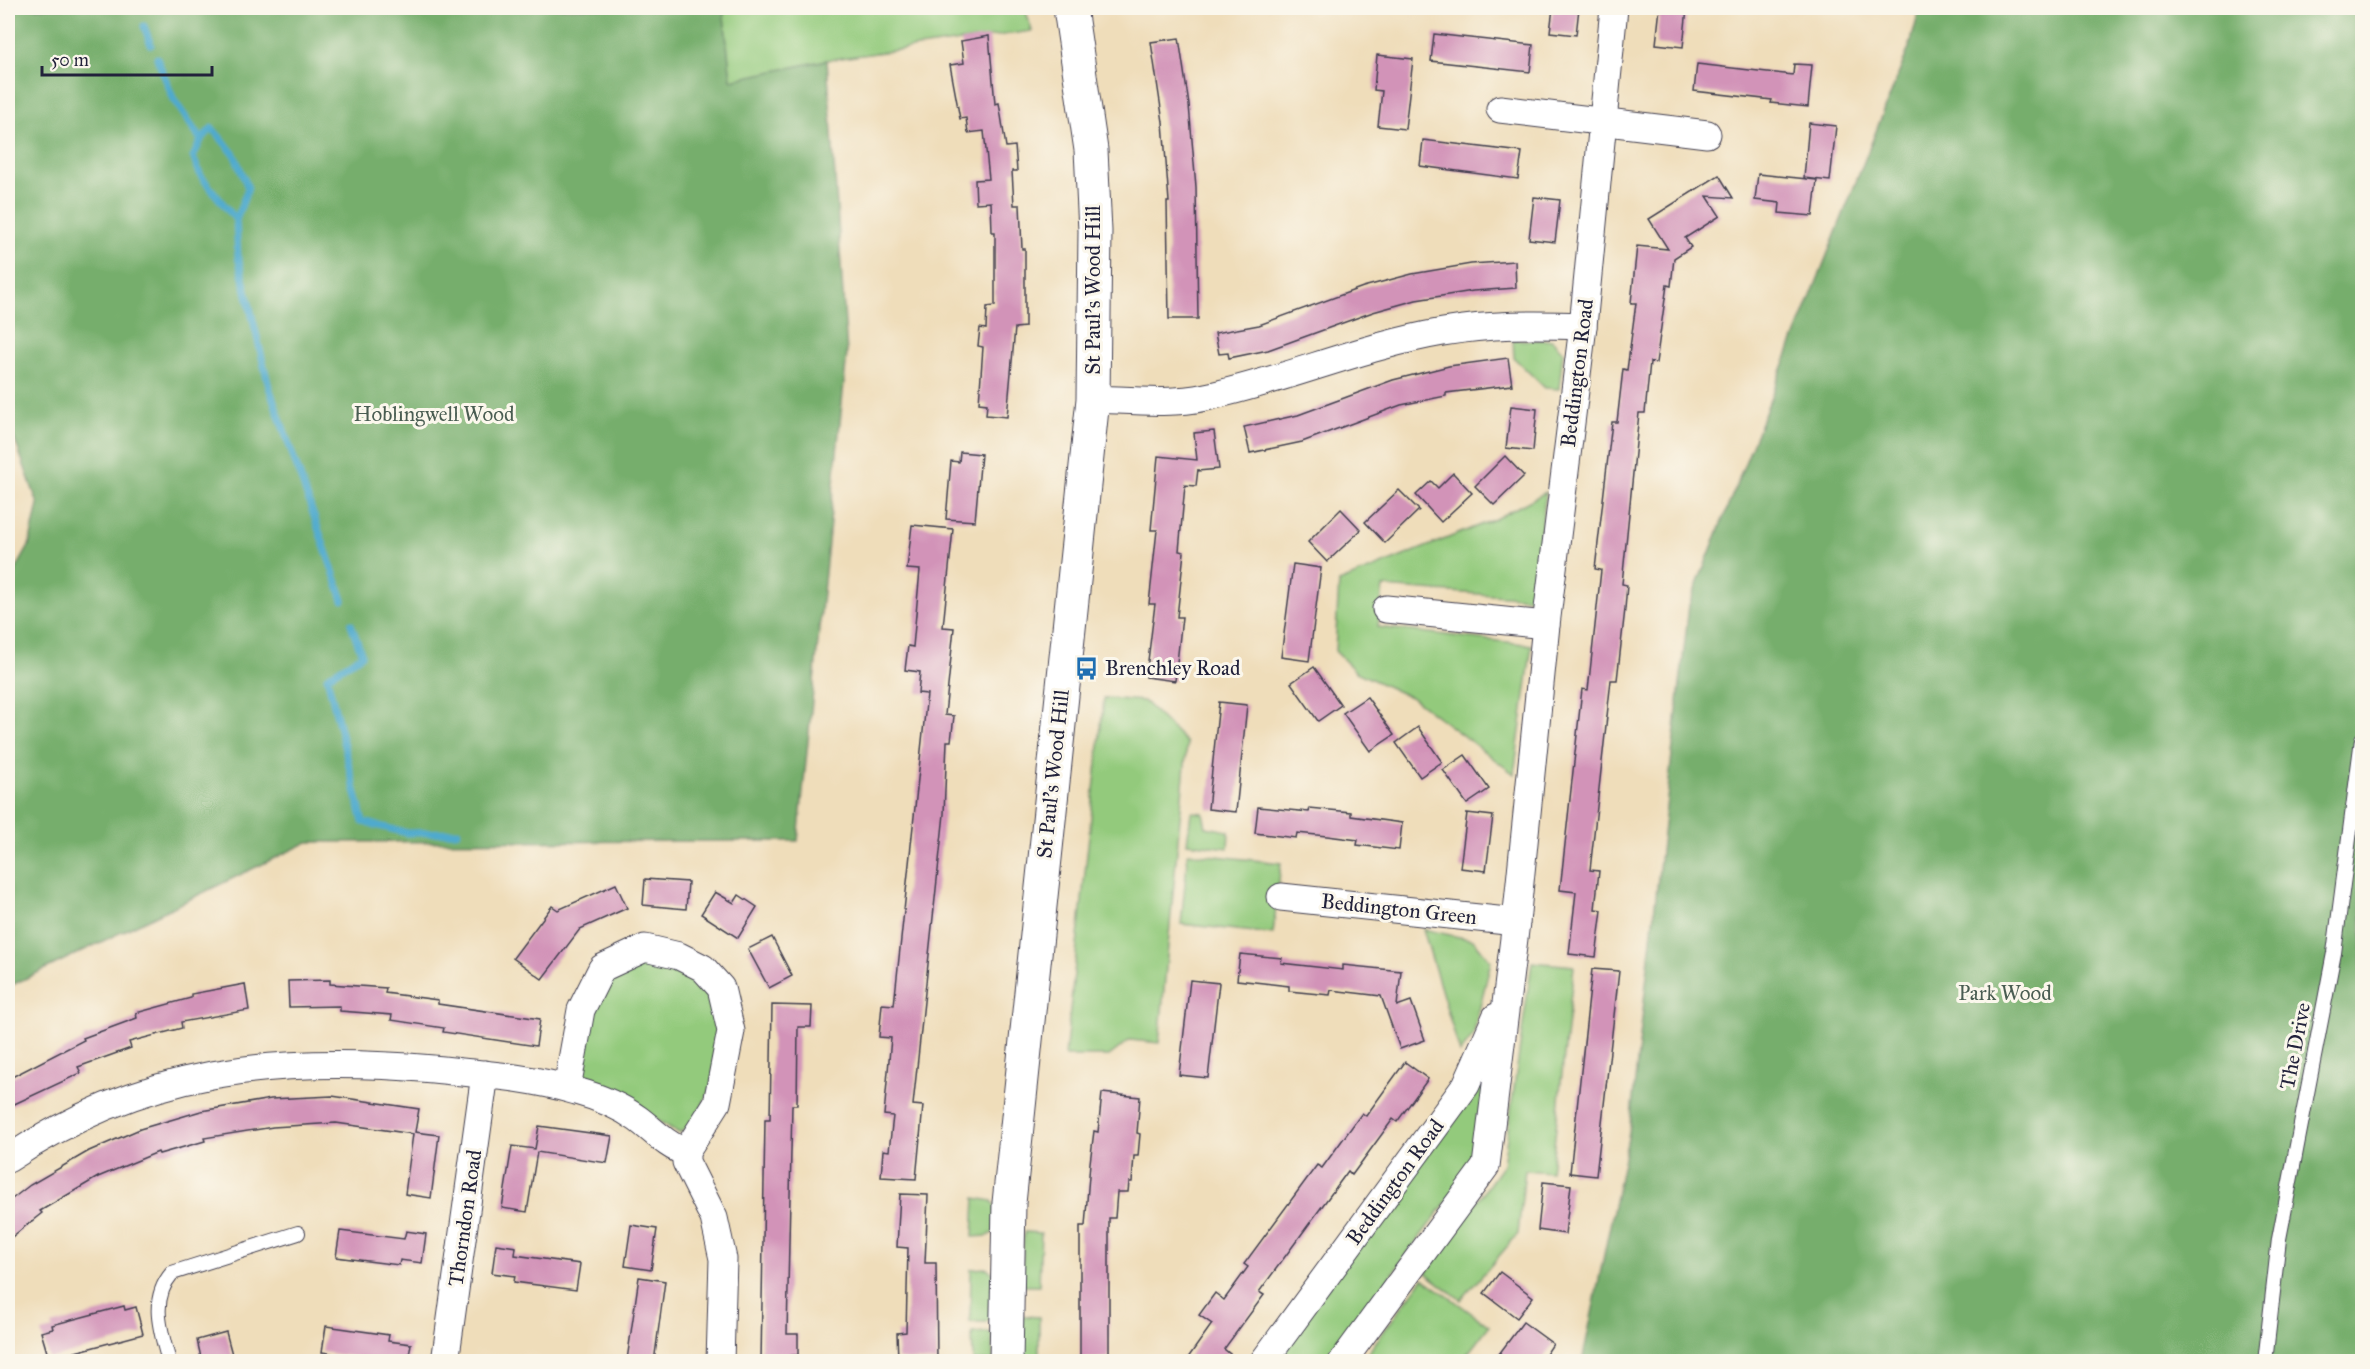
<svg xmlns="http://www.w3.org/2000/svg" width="2370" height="1369" font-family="'IM FELL Great Primer',serif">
	<rect width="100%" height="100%" fill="#fbf7ec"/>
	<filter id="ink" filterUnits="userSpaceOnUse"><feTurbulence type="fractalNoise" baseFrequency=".0167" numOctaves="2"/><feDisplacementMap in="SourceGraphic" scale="12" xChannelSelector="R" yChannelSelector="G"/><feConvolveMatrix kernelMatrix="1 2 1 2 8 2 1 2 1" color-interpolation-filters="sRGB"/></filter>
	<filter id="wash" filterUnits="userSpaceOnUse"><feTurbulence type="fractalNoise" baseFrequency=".008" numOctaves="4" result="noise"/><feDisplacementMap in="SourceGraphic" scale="24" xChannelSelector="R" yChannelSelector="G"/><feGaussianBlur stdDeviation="1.35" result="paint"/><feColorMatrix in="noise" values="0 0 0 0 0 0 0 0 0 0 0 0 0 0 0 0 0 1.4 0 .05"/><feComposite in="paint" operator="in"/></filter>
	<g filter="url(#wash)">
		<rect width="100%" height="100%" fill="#efddba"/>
		<g fill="#93ca7c" stroke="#5a765c" stroke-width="1.5">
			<polygon points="723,8 1025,8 1032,31 827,60 731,81"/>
			<polygon points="1513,340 1552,340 1563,352 1559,389 1545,388 1514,358"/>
			<polygon points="1546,492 1532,598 1383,587 1378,627 1532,645 1514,774 1414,699 1356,672 1335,651 1339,582 1495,519"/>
			<polygon points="1104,698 1144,701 1187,743 1159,1043 1130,1040 1109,1056 1065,1056"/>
			<polygon points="1191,812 1203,813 1206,827 1229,831 1228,848 1187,843"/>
			<polygon points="1188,853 1281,863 1273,934 1181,924"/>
			<polygon points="1423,929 1473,940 1491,961 1473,1036 1460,1053"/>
			<path d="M 652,956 C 668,969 680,975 700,976 L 718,1004 L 720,1071 L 693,1124 L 679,1133 L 582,1076 L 593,1004 L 606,975 Z"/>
			<polygon points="1532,962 1574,966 1551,1172 1525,1170 1518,1234 1461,1300 1426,1273 1503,1165"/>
			<polygon points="1492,1056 1477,1161 1327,1361 1272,1362"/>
			<polygon points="975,1198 992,1201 995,1206 994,1232 988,1236 973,1237"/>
			<polygon points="1024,1232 1041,1233 1039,1286 1021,1286"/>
			<polygon points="987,1268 993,1273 992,1315 986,1322 970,1322 971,1269"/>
			<polygon points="1423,1278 1489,1326 1462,1361 1433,1361 1426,1357 1423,1361 1362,1361"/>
			<polygon points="1022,1316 1039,1317 1039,1361 1020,1361"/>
			<polygon points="988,1332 992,1334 993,1361 973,1361 972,1333"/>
		</g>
		<g fill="#76ae6c" stroke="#4c6854" stroke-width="1.5">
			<polygon points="8,8 723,8 731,80 827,60 847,353 798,841 308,842 8,987 8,584 29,546 38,504 8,421"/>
			<polygon points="1920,8 2362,8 2362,1361 1582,1362 1629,1133 1689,605 1910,45"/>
		</g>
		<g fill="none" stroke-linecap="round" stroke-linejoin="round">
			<g stroke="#50aacd" stroke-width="7">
				<polyline points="144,26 151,45"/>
				<polyline points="157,58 174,100 201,140"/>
				<polyline points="236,220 201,176 193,157 201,140 212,128 234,154 248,188 236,220 238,257 269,387 343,600"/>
				<polyline points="351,624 362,655 327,677 363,822 407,833 458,832"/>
			</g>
		</g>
		<g id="blocks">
			<g fill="#d293b8">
				<polygon points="1553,8 1579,8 1576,35 1550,32"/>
				<polygon points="1660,8 1687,8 1683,47 1656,44"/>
				<polygon points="1434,34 1533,45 1530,72 1431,61"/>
				<polygon points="989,36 995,104 999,103 1006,147 1015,146 1017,171 1012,171 1014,205 1020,205 1022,249 1025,249 1025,327 1015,328 1007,417 986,415 987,404 979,403 983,347 978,346 980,328 986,329 987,307 995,306 995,232 992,232 991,202 976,203 975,180 989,179 984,131 968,133 966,118 960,119 950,65 964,63 961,41"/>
				<polygon points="1179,38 1189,105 1196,187 1198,319 1169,319 1167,202 1169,202 1163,122 1151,42"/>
				<polygon points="1377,55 1413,59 1405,129 1378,126 1382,91 1374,90"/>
				<polygon points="1697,64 1793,75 1794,64 1812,65 1808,107 1771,103 1772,100 1694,91"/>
				<polygon points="1809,123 1836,126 1830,181 1804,178"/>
				<polygon points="1423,140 1522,152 1518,179 1420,166"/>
				<polygon points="1758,174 1817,180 1813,216 1779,213 1780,203 1755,200"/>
				<polygon points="1719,175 1733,198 1707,196 1720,216 1685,238 1691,247 1674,258 1671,286 1667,285 1656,363 1650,362 1645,413 1639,413 1622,584 1627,585 1625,609 1617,680 1611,680 1590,870 1599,871 1595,909 1602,910 1596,957 1569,954 1576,892 1560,890 1582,689 1588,690 1601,570 1595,569 1612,422 1617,422 1623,369 1627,370 1636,303 1631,303 1637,246 1668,249 1649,219"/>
				<polygon points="1534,197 1560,200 1555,242 1529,239"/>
				<polygon points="1515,261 1516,288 1473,291 1416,300 1373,312 1268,350 1229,358 1228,353 1219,354 1215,333 1259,325 1363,287 1412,274 1471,264"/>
				<polygon points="1508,358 1512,385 1446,393 1446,396 1401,405 1302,442 1250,453 1244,427 1298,415 1393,380 1449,366"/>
				<polygon points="1511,406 1537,409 1533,451 1506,448"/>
				<polygon points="1214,431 1219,469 1198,471 1198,469 1196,486 1185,485 1179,551 1184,552 1177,617 1182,617 1175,681 1146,677 1155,604 1149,604 1157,530 1151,530 1158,456 1197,460 1194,433"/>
				<polygon points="960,452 981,454 975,521 946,519 951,461 959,462"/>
				<polygon points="1505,456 1524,476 1494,505 1475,486"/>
				<polygon points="1453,473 1472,493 1441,522 1416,495 1431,481 1438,488"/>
				<polygon points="1399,490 1419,510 1385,543 1365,522"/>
				<polygon points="1341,509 1361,530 1327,562 1308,542"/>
				<polygon points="912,525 953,529 943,627 954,628 945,715 954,716 951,741 947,741 944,814 913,1105 923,1106 916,1179 881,1177 883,1150 889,1151 893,1116 884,1115 891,1038 879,1037 882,1004 894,1005 927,694 918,693 920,672 905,670 908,646 913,647 920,570 907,569"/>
				<polygon points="1293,564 1321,568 1309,661 1281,657"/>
				<polygon points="1314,667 1341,705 1318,721 1291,683"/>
				<polygon points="1367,697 1394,735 1370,751 1343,713"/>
				<polygon points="1219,702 1247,705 1236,812 1208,809"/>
				<polygon points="1418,727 1442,762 1420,777 1396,743"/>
				<polygon points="1465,755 1489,789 1467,804 1443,770"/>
				<polygon points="1258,807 1309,812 1310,808 1330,810 1351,812 1351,816 1402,823 1399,850 1357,845 1358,840 1327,836 1297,833 1296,838 1255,833"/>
				<polygon points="1467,813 1493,816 1486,871 1460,868"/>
				<polygon points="645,879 688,882 686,909 643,905"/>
				<polygon points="616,884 627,908 580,929 542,979 513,958 552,906 558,910"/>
				<polygon points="715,892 734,903 739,895 757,907 738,938 701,914"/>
				<polygon points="772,937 792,976 769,988 748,949"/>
				<polygon points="1240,954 1282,958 1281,963 1343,970 1343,965 1401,971 1397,1006 1411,1001 1425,1040 1400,1049 1381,996 1331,990 1330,995 1309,993 1289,991 1289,986 1237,980"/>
				<polygon points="1592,969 1619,971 1596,1176 1570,1173"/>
				<polygon points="330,980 330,984 386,988 385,993 438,1000 438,1004 540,1019 536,1046 443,1032 444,1028 391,1020 392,1015 340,1011 340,1006 289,1007 288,981"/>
				<polygon points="1190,980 1219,983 1208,1078 1179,1075"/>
				<polygon points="245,984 249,1010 181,1022 182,1028 129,1042 131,1048 78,1067 81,1073 8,1107 8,1079 84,1040 83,1038 137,1018 136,1013 191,998 191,994"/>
				<polygon points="772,1005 812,1006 811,1027 798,1027 797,1105 792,1105 787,1334 798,1334 798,1355 786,1356 786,1362 761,1362 765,1119 770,1119"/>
				<polygon points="1405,1062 1428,1079 1397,1122 1393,1119 1352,1175 1348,1171 1259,1292 1264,1295 1224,1349 1240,1362 1185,1362 1212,1324 1199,1315 1215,1293 1224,1300 1248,1267 1244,1264 1317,1165 1322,1168 1362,1113 1366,1116"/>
				<polygon points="1102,1093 1140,1097 1137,1133 1140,1134 1138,1156 1134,1156 1132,1182 1129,1182 1128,1192 1117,1192 1115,1218 1109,1218 1109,1358 1080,1359 1080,1226 1085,1226 1090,1163 1094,1131 1098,1132"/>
				<polygon points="332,1096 419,1109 415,1132 439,1135 431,1198 405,1194 413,1134 336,1123 273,1127 204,1138 205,1141 159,1154 158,1152 98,1177 40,1211 42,1213 8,1240 8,1202 30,1185 89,1151 140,1129 201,1111 271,1099"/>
				<polygon points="539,1126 612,1136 607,1163 537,1152 527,1212 502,1208 512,1146 535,1149"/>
				<polygon points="1543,1182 1571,1185 1565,1234 1538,1230"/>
				<polygon points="900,1194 928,1195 925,1263 936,1263 937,1362 898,1359 897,1333 906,1332 908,1248 897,1247"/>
				<polygon points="631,1225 657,1229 651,1270 625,1266"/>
				<polygon points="340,1231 404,1239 406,1231 426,1234 422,1263 400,1260 399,1265 336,1257"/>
				<polygon points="496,1244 516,1247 515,1255 580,1264 576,1290 514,1282 515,1276 492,1273"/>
				<polygon points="1500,1272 1533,1297 1517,1318 1484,1293"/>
				<polygon points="639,1277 665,1281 654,1362 627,1360"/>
				<polygon points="124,1306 125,1310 136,1307 143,1334 49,1359 41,1332 53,1329 52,1325"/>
				<polygon points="1523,1322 1553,1344 1541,1362 1493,1362"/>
				<polygon points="326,1326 389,1335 388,1341 411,1344 408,1362 387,1362 322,1352"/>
				<polygon points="226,1332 234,1362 202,1362 197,1340"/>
			</g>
		</g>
	</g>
	<g filter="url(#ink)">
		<use href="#blocks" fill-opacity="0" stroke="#413e4e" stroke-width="1.5"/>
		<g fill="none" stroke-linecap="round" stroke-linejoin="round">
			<defs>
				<g id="service">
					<path d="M 169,1362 C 161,1331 149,1300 172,1273 L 298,1233"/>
					<polyline points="2265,1362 2279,1239 2334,953 2362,739"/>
				</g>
				<g id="minor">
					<polyline points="1500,109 1707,134"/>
					<path d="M 1093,399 C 1129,400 1170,405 1206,397 C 1286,380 1362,346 1443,332 C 1490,324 1535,324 1583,326"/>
					<polyline points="1386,609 1546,625"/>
					<polyline points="1281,897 1516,922"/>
					<polyline points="567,1088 581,1010 602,968 645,948 679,956 703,968 721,988 731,1031 717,1103 686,1152 686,1162 714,1218 723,1259 720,1362"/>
					<path d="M 8,1159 C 143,1069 275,1055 433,1069 C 480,1074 531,1077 576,1091 C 598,1097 620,1106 638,1119 C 653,1130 668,1147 686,1152"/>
					<polyline points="445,1362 485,1074"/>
					<polyline points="1263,1362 1466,1085 1496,1017"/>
					<polyline points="1342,1362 1486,1166 1516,922 1546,625 1583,326 1614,8"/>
				</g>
				<polyline id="tertiary" points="1006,1362 1009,1203 1093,399 1095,231 1091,150 1070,8"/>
			</defs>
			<use href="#service" stroke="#413e4e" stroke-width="16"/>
			<use href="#minor" stroke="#413e4e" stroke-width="29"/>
			<use href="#tertiary" stroke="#413e4e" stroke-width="35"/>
			<use href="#service" stroke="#fff" stroke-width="14"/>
			<use href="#minor" stroke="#fff" stroke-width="27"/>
			<use href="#tertiary" stroke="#fff" stroke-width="33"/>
		</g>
	</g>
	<defs>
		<symbol id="bus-bare" viewBox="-9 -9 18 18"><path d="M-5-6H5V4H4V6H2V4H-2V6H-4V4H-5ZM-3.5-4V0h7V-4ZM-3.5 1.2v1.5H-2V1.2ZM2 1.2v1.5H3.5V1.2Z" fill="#1f6fb2" stroke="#fbf7ec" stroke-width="2.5" paint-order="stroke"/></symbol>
	</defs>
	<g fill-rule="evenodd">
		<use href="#bus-bare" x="1070" y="652" width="33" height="33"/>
	</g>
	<g text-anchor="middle" stroke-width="6" stroke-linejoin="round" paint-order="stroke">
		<g font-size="21" fill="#22223b" stroke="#fbf7ec">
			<text transform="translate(1093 290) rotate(-90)" y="7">St Paul's Wood Hill</text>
			<text transform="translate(1577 373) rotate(-83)" y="7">Beddington Road</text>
			<text transform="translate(1053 774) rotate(-84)" y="7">St Paul's Wood Hill</text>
			<text transform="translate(1399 909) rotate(6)" y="7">Beddington Green</text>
			<text transform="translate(2295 1046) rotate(-79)" y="7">The Drive</text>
			<text transform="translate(1395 1182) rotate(-54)" y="7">Beddington Road</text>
			<text transform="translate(465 1218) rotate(-82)" y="7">Thorndon Road</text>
		</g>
		<g font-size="21" fill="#4a5d52" stroke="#fbf7ec">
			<text x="434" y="421">Hoblingwell Wood</text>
			<text x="2005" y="1000">Park Wood</text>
		</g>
		<g font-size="21" fill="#22223b" stroke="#fbf7ec" text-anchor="start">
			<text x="1105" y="675">Brenchley Road</text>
		</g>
	</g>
	<rect width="2370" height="1369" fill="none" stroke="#fbf7ec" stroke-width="30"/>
	<path d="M42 66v9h170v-9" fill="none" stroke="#22223b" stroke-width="3"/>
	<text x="51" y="66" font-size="18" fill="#22223b" stroke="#fbf7ec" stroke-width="4.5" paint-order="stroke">50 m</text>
</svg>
